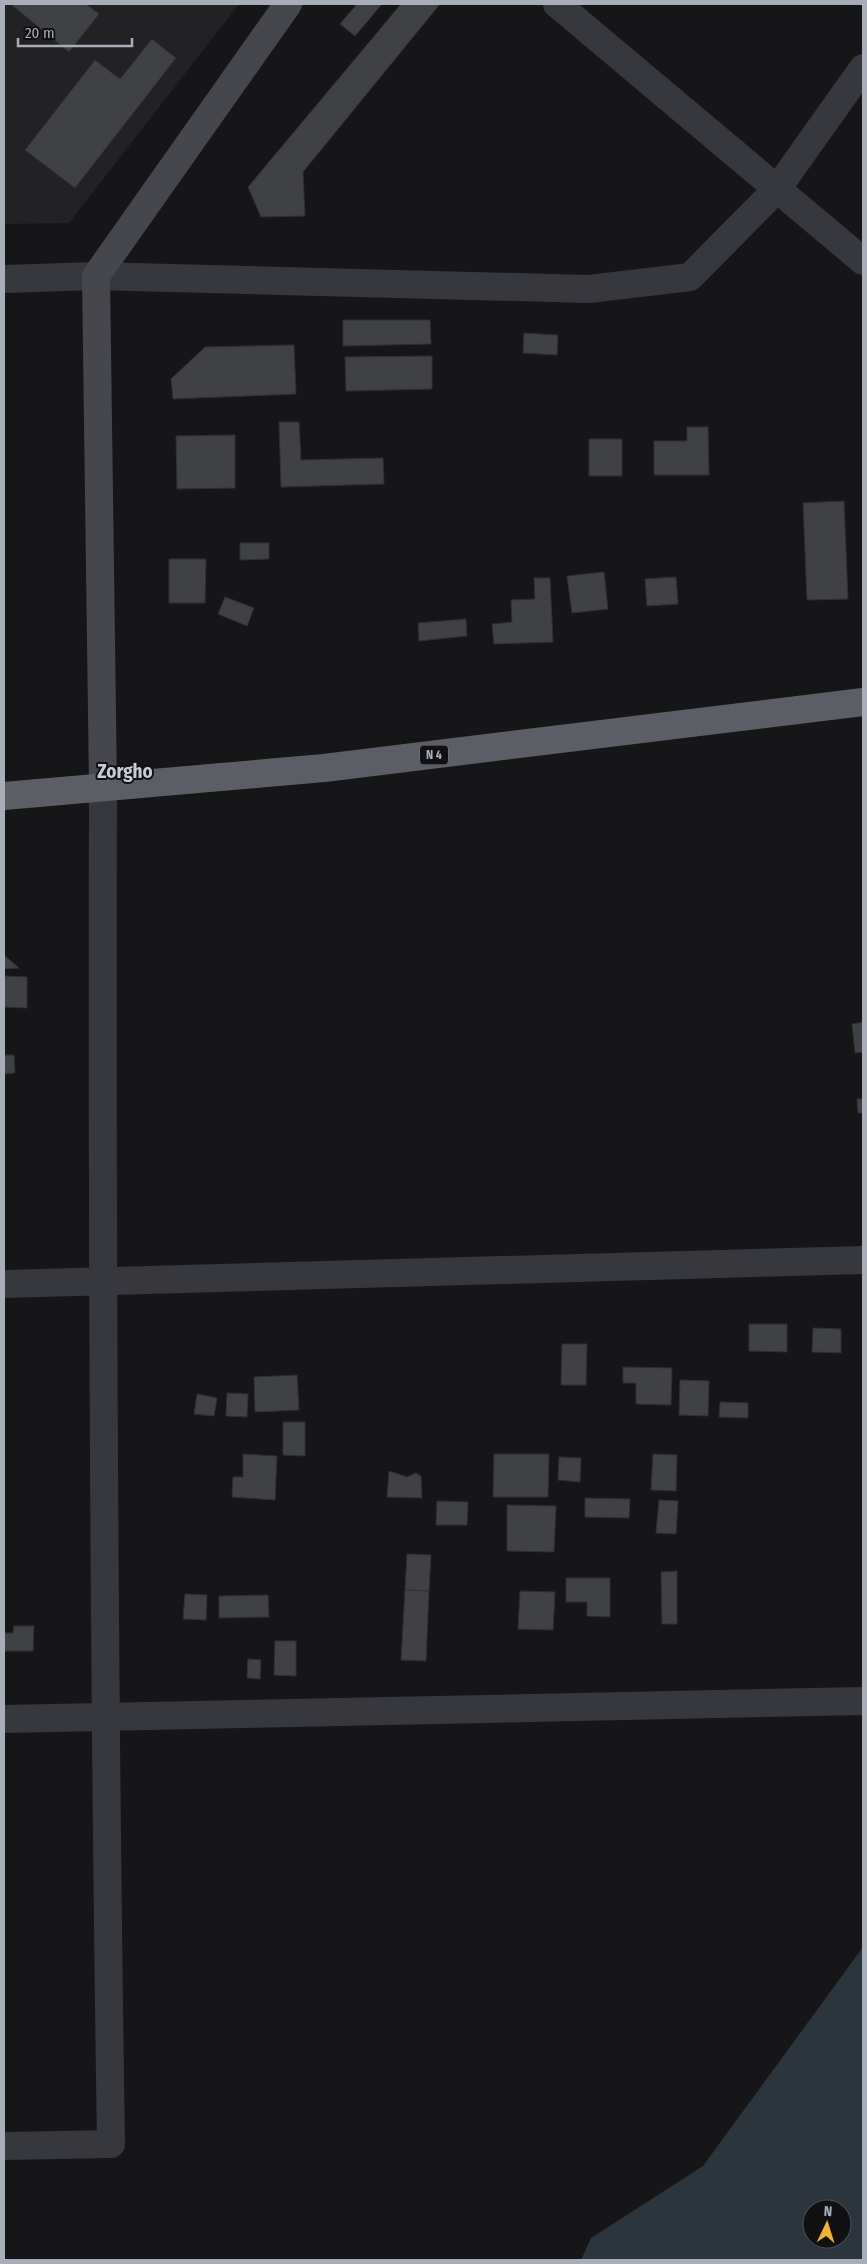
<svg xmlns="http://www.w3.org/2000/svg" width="867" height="2264" font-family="'Fira Sans Condensed',sans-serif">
	<rect width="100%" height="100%" fill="#161618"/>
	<polygon fill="#222225" points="4,4 239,4 69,223 4,224"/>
	<path fill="#2c353c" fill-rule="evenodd" d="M 863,1947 L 863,2260 L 581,2260 L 591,2238 L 703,2166 ZM 812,2209 L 842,2209 L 842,2239 L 812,2239 Z"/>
	<g fill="#404145" stroke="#303034">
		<polygon points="13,4 86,4 99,14 69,52 13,6"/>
		<polygon points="357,4 382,4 355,36 340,24"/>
		<polygon points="401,4 440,4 303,172 305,216 261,217 248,187"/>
		<polygon points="152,39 176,58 75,188 25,150 95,60 120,79"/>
		<polygon points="343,320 430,320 431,344 343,346"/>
		<polygon points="524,333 558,335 557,355 523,353"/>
		<polygon points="294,345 296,394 173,399 171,379 205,347"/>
		<polygon points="432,356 432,389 346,391 345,357"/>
		<polygon points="279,422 299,422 301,460 383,458 384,484 281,487"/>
		<polygon points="687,427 708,427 709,475 654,475 654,441 687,441"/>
		<polygon points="235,435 235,488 177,489 176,436"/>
		<rect x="589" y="439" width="33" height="37"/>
		<polygon points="844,501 848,599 807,600 803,503"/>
		<polygon points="240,543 269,543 269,559 240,560"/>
		<polygon points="169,559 206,559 205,603 169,603"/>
		<polygon points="604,572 608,609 572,613 567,576"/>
		<polygon points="676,577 678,604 647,606 645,579"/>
		<polygon points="534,578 550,578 553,642 494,644 492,624 512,622 511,600 535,599"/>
		<polygon points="225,597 254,608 247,626 218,614"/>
		<polygon points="466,619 467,636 419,641 418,623"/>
		<polygon points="4,955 19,968 4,969"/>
		<polygon points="4,976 27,977 27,1008 4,1007"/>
		<polygon points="863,1022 863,1052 855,1053 852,1024"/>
		<polygon points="4,1055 14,1055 15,1073 4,1074"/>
		<polygon points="857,1099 863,1099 863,1113 858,1113"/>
		<polygon points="749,1324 787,1324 787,1352 749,1351"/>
		<polygon points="813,1328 841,1329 841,1353 812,1352"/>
		<polygon points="562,1344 587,1344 586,1385 561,1385"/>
		<polygon points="623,1367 672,1368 671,1405 636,1404 636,1383 623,1383"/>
		<polygon points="297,1375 299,1410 255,1412 254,1377"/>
		<polygon points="680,1380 709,1381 708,1416 679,1415"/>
		<polygon points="227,1393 248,1394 247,1417 226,1416"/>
		<polygon points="197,1394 217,1398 214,1416 194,1414"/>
		<polygon points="720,1402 748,1403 748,1418 719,1417"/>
		<polygon points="283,1422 305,1422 305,1456 283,1455"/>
		<polygon points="243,1454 277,1456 275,1500 232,1497 233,1477 243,1477"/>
		<polygon points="494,1454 549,1454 548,1497 493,1497"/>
		<polygon points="653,1454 677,1455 676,1491 651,1490"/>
		<polygon points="559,1457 581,1458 580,1482 558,1480"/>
		<polygon points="389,1471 407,1477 416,1473 421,1476 422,1498 387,1497"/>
		<polygon points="585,1498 630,1499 629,1518 585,1517"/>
		<polygon points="659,1500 678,1501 676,1534 656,1533"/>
		<polygon points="437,1501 468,1502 467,1525 436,1525"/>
		<polygon points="507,1505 556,1506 554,1552 507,1551"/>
		<polygon points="407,1554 431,1555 429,1591 405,1590"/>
		<polygon points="677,1571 677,1624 662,1624 661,1572"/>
		<polygon points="566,1578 610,1578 610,1617 587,1616 587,1602 566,1602"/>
		<polygon points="405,1590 429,1591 426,1661 401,1660"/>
		<polygon points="520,1591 555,1592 553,1630 518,1629"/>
		<polygon points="185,1594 207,1595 206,1620 183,1619"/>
		<polygon points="268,1595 269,1617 219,1618 219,1596"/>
		<polygon points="14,1626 34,1626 33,1651 4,1651 4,1633 13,1633"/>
		<polygon points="275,1641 296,1641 296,1676 274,1675"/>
		<polygon points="248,1659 261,1660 260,1679 247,1678"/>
	</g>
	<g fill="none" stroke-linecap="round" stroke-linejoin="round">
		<g stroke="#37383d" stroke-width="28">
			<polyline points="557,4 863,261"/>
			<polyline points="4,279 96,276 589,289 690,277 777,189 863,68"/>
			<polyline points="4,1284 863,1260"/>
			<polyline points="4,1719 863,1701"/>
			<path d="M 4,2146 L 111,2144 C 104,1692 102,1240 103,787"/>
		</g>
		<polyline stroke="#45474d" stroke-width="28" points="103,787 96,276 288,4"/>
		<polyline stroke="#5b5e65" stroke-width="28" points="4,796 324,768 863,702"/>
	</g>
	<g text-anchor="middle" stroke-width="4" stroke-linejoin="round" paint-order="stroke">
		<rect fill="#111113" stroke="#7b7e86" stroke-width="1" x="420" y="745.5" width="28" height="19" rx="4"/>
		<g font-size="12" font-weight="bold" fill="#a8adb8">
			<text x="434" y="759">N 4</text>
		</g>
		<g font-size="19" font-weight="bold" fill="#c9ccd4" stroke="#111113">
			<text x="125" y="778">Zorgho</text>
		</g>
	</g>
	<rect width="867" height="2264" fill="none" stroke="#a8adb8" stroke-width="10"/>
	<g transform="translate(827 2224) rotate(4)"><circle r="24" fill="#111113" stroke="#4d4f55"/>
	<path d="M0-4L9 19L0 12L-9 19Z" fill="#f2b134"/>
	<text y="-8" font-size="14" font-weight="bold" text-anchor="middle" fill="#a8adb8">N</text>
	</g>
	<path d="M18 38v8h114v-8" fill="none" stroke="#a8adb8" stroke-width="2.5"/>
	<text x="25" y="38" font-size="15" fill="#a8adb8" stroke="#111113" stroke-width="4" paint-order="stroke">20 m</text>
</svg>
